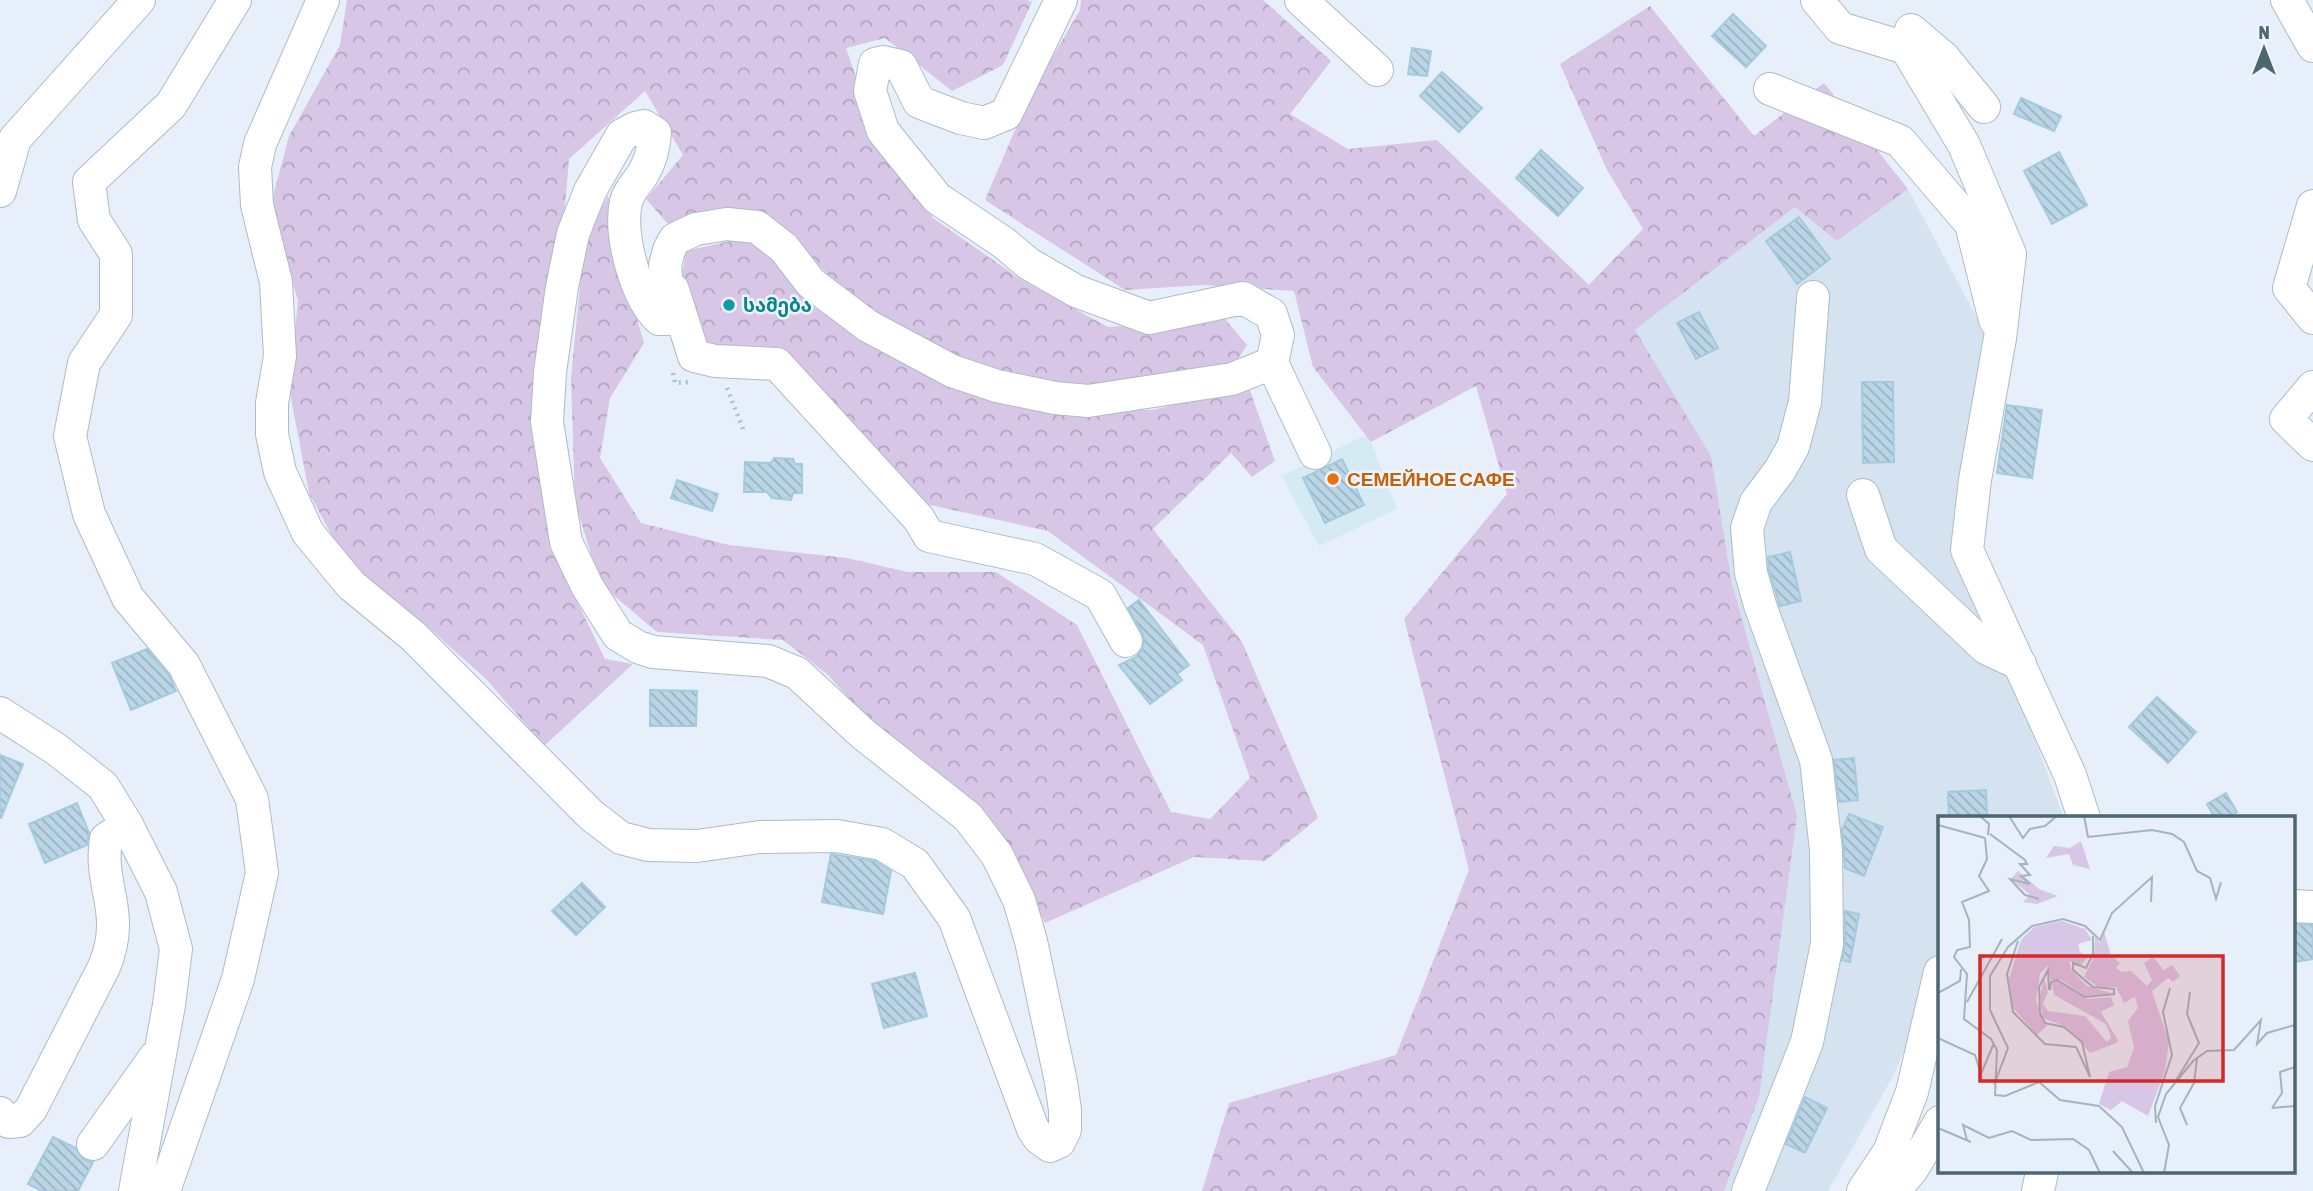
<svg xmlns="http://www.w3.org/2000/svg" width="2313" height="1191" font-family="'Asap Condensed','Noto Sans Georgian',sans-serif">
	<defs>
		<pattern id="forest-crowns" width="20" height="18" patternUnits="userSpaceOnUse" patternTransform="scale(1.75)"><rect width="20" height="18" fill="#d8c6e6"/><path d="M2 6a3 3 0 1 1 6 0M12 15a3 3 0 1 1 6 0" fill="none" stroke="#b1a5bf"/></pattern>
		<pattern id="building-back-hatch" width="6" height="6" patternUnits="userSpaceOnUse" patternTransform="scale(1.75)"><rect width="6" height="6" fill="#bad6e6"/><path d="M-1 5l2 2M0 0l6 6M5-1l2 2" fill="none" stroke="#99b1bf"/></pattern>
	</defs>
	<rect width="100%" height="100%" fill="#e6effa"/>
	<polygon fill="#d5e3f1" points="1908,189 1987,337 1952,550 1998,640 2064,818 1940,818 1940,974 1891,1080 1828,1191 1724,1191 1759,1097 1732,584 1710,456 1635,330 1796,206 1837,241"/>
	<polygon fill="#d5ebf4" points="1366,435 1371,442 1397,509 1319,546 1282,476"/>
	<g fill="url(#forest-crowns)">
		<polygon points="347,0 1027,0 1032,2 1003,65 952,91 885,38 846,48 876,135 933,218 1020,279 1108,327 1225,319 1247,345 1232,368 1106,390 998,375 867,312 773,222 668,224 646,199 683,155 645,91 569,159 563,229 534,426 554,554 605,659 633,664 544,746 487,680 427,626 344,558 309,493 289,388 298,300 269,211 289,136 340,45"/>
		<polygon points="1081,0 1263,0 1331,61 1290,114 1348,149 1437,140 1589,285 1643,229 1607,170 1560,64 1650,6 1754,136 1824,83 1908,189 1837,241 1795,207 1635,330 1711,456 1732,584 1797,816 1759,1097 1724,1191 1202,1191 1229,1103 1396,1055 1469,870 1404,619 1507,494 1476,386 1371,442 1313,367 1294,291 1203,285 1125,290 985,200 1029,97 1080,10"/>
		<polygon points="608,196 619,259 644,343 610,398 600,458 641,523 729,545 847,558 908,572 996,572 1077,625 1171,812 1210,819 1250,778 1203,645 1048,531 926,504 775,376 702,368 679,294 686,251 743,238 780,260 808,303 863,340 918,360 1021,408 1153,410 1248,385 1275,461 1252,477 1231,453 1153,529 1242,642 1318,818 1265,861 1194,857 1045,923 1005,849 890,744 828,675 783,640 657,632 600,584 575,502 571,378 585,234"/>
	</g>
	<g fill="url(#building-back-hatch)" stroke="#a3cade" stroke-width="2">
		<polygon points="1733,14 1766,46 1746,67 1712,36"/>
		<polygon points="1412,48 1431,51 1427,76 1408,74"/>
		<polygon points="1442,72 1482,108 1459,132 1420,96"/>
		<polygon points="2021,98 2061,116 2054,131 2014,114"/>
		<polygon points="1541,150 1583,188 1558,216 1516,178"/>
		<polygon points="2059,152 2087,205 2052,224 2024,171"/>
		<polygon points="1799,217 1830,259 1797,284 1766,241"/>
		<polygon points="1699,312 1718,348 1696,359 1677,323"/>
		<polygon points="1862,382 1893,382 1894,462 1863,463"/>
		<polygon points="2007,405 2042,410 2032,478 1997,473"/>
		<polygon points="774,458 793,459 795,464 802,464 802,493 793,493 791,500 772,498 767,492 744,492 745,462 771,463"/>
		<polygon points="1342,459 1364,505 1325,523 1303,478"/>
		<polygon points="677,480 718,494 712,511 671,498"/>
		<polygon points="1790,552 1801,601 1780,606 1769,570 1768,557"/>
		<polygon points="1139,600 1189,665 1177,674 1182,680 1150,704 1119,665 1136,657 1142,650 1144,640 1142,633 1128,608"/>
		<polygon points="147,649 169,675 176,691 131,710 112,663"/>
		<polygon points="650,690 697,691 696,726 650,726"/>
		<polygon points="2157,697 2196,732 2168,763 2129,727"/>
		<polygon points="0,755 23,764 1,818 0,818"/>
		<polygon points="1854,758 1858,800 1839,802 1834,760"/>
		<polygon points="1986,790 1987,818 1949,818 1948,792"/>
		<polygon points="2226,793 2237,812 2225,818 2215,818 2207,804"/>
		<polygon points="77,803 89,833 87,845 45,863 29,824"/>
		<polygon points="1849,814 1883,827 1864,876 1845,868 1842,830"/>
		<polygon points="831,854 875,861 891,871 883,914 822,902"/>
		<polygon points="582,883 605,907 576,935 552,911"/>
		<polygon points="1845,911 1859,914 1850,962 1842,960 1845,944"/>
		<polygon points="2294,924 2313,925 2313,959 2294,962"/>
		<polygon points="915,973 927,1016 884,1028 872,984"/>
		<polygon points="1805,1097 1827,1108 1805,1153 1786,1144"/>
		<polygon points="53,1137 76,1148 83,1159 93,1162 78,1191 42,1191 28,1184"/>
	</g>
	<g fill="none" stroke-linecap="round" stroke-linejoin="round">
		<defs>
			<g id="minor">
				<path d="M 323,0 L 260,144 L 255,167 L 257,205 L 276,282 L 280,356 L 272,403 L 272,434 L 280,472 L 308,533 L 351,585 L 413,636 L 591,815 L 621,838 L 648,845 L 697,846 L 760,837 L 837,836 L 882,844 L 915,864 L 954,918 L 1033,1129 L 1039,1138 L 1050,1146 L 1059,1142 L 1065,1130 L 1065,1110 L 1061,1082 L 1031,941 L 1019,900 L 997,855 L 968,817 L 863,734 L 797,673 L 768,661 L 653,652 L 638,647 L 618,635 L 587,586 L 566,542 L 547,422 L 550,372 L 562,287 L 573,234 L 590,191 L 622,135 L 635,128 L 644,126 L 655,133 C 654,147 650,162 643,174 C 638,182 628,192 626,202 C 619,234 635,296 659,319 L 667,319 L 670,313 L 665,265 L 669,250 L 675,239 L 696,229 L 727,224 L 757,227 L 784,248 L 811,283 L 868,326 L 952,371 L 997,386 L 1055,398 L 1088,401 L 1232,379 L 1272,363 L 1278,335 L 1271,314 L 1243,298 L 1149,318 L 1076,291 L 1029,264 L 1004,243 L 937,198 L 883,131 L 870,91 L 875,64 L 883,62 L 901,66 L 919,102 L 961,118 L 984,123 L 1006,114 L 1061,0"/>
				<polyline points="1301,0 1377,70"/>
				<polyline points="1817,0 1840,28 1906,48 1964,145 2010,254 2000,338 1975,480 1967,550 2070,775 2084,818"/>
				<polyline points="2287,0 2313,46"/>
				<polyline points="1907,43 1911,30 1944,58 1984,107"/>
				<polyline points="1770,89 1900,141 1971,224 1995,320"/>
				<polyline points="0,191 15,139 139,0"/>
				<polyline points="2313,206 2289,288 2313,318"/>
				<polyline points="673,290 694,356 715,361 777,364 919,519 929,536 1035,559 1100,595 1126,641"/>
				<polyline points="1272,363 1315,453"/>
				<polyline points="2313,387 2286,419 2313,445"/>
				<polyline points="1863,495 1881,549 1986,648 2020,664"/>
				<polyline points="0,713 56,749 103,786 127,825 161,892 176,949 169,1005 135,1191"/>
				<polyline points="2294,906 2313,907"/>
				<path d="M 0,1113 L 9,1122 L 20,1121 L 31,1109 L 104,967 C 127,912 98,887 106,839 L 127,825"/>
				<polyline points="93,1144 155,1057"/>
				<polyline points="164,1191 238,979 262,873 252,799 184,665 128,598 89,514 70,436 84,363 116,315 116,254 94,220 89,182 171,105 235,0"/>
				<polyline points="1748,1191 1807,1042 1827,944 1826,850 1816,760 1760,605 1751,573 1747,528 1756,502 1780,470 1793,447 1805,402 1813,297"/>
				<polyline points="1863,1191 1889,1152 1912,1092 1940,972"/>
				<polyline points="1894,1191 1913,1168 1940,1122"/>
				<polyline points="2038,1191 2042,1172"/>
			</g>
		</defs>
		<use href="#minor" stroke="#acbcc8" stroke-width="34"/>
		<g stroke="#a4c2d1" stroke-width="4.5" stroke-dasharray="2 5" stroke-linecap="butt">
			<polyline points="673,373 675,383 688,382"/>
			<polyline points="727,388 743,429"/>
		</g>
		<use href="#minor" stroke="#fff" stroke-width="32"/>
	</g>
	<circle fill="#0f9aa8" stroke="#ecf4fd" stroke-width="2.5" cx="729" cy="305" r="7"/>
	<circle fill="#e8710a" stroke="#ecf4fd" stroke-width="2.5" cx="1333" cy="479" r="7"/>
	<g text-anchor="middle" stroke-width="5" stroke-linejoin="round" paint-order="stroke">
		<g font-size="19" font-weight="bold" fill="#0d838f" stroke="#ecf4fd" text-anchor="start">
			<text x="743" y="312">სამება</text>
		</g>
		<g font-size="19" font-weight="bold" fill="#c56008" stroke="#ecf4fd" text-anchor="start">
			<text x="1347" y="486">СЕМЕЙНОЕ САФЕ</text>
		</g>
	</g>
	<g transform="translate(1938 816)">
		<rect width="357" height="357" fill="#e6effa"/>
		<path d="M 143,25 L 152,53 L 135,49 L 131,38 L 108,42 L 116,30 L 132,32 ZM 80,55 L 101,73 L 120,80 L 99,88 L 85,86 L 92,79 L 73,63 ZM 124,105 L 147,113 L 154,124 L 140,128 L 142,136 L 150,141 L 142,150 L 131,145 L 134,155 L 149,170 L 173,177 L 147,180 L 123,164 L 112,164 L 110,150 L 102,157 L 98,185 L 109,210 L 99,219 L 75,192 L 71,163 L 83,124 L 96,111 ZM 166,116 L 173,139 L 182,147 L 178,152 L 184,156 L 193,155 L 209,170 L 214,164 L 206,147 L 215,141 L 226,154 L 234,149 L 242,160 L 235,166 L 230,162 L 214,175 L 231,226 L 227,255 L 210,300 L 184,285 L 173,294 L 161,288 L 171,256 L 189,251 L 196,232 L 190,205 L 200,192 L 197,181 L 186,187 L 178,171 L 160,171 L 146,161 L 156,141 L 157,121 L 162,127 ZM 106,161 L 110,176 L 105,188 L 110,195 L 147,200 L 169,226 L 173,222 L 168,208 L 116,179 L 114,167 L 120,165 L 149,183 L 173,181 L 176,189 L 163,196 L 181,226 L 152,237 L 129,211 L 105,202 L 102,180 Z" fill="#d8c6e6"/>
		<path fill="none" stroke="#a4b4bf" stroke-width="2" d="M 42,0 L 51,8 L 50,19M 71,0 L 85,22 L 92,13 L 107,10 L 119,0M 146,0 L 150,21 L 214,14 L 234,18 L 246,26 L 259,55 L 272,62 L 278,83 L 283,66M 0,9 L 47,22M 52,18 L 87,44 L 89,48 L 82,48 L 92,59 L 83,60 L 92,68 L 72,63 L 87,79 L 101,83M 47,22 L 49,43 L 41,60 L 51,75 L 24,86 L 31,104 L 32,131 L 19,134 L 16,141 L 29,158 L 26,203 L 53,223 L 59,234 L 57,279 L 67,280 L 101,266 L 122,284 L 161,290 L 184,311 L 206,357M 80,125 L 69,158 L 75,196 L 107,228 L 138,231 L 152,261M 111,174 L 110,154 L 101,171 L 102,197 L 107,207 L 126,211 L 144,226 L 152,261M 112,174 L 113,166 L 119,164 L 147,181 L 176,178 L 176,173 L 155,171 L 135,154 L 135,147 L 148,152 L 155,138 L 155,120M 0,177 L 22,165 L 23,153M 29,186 L 64,123M 0,222 L 37,239 L 43,258 L 56,227M 237,266 L 261,227 L 249,198 L 252,176M 56,269 L 70,232 L 52,194 L 52,160 L 70,131 L 94,110 L 125,103 L 147,110 L 162,124 L 174,97 L 214,61 L 213,86M 334,292 L 344,277 L 342,256 L 357,251M 334,292 L 357,290M 218,307 L 217,290 L 234,239 L 225,196 L 232,172M 249,309 L 242,292 L 256,267 L 259,243M 0,312 L 33,326M 29,324 L 25,309 L 51,322 L 74,315 L 93,324 L 135,323 L 151,334 L 162,357M 175,335 L 195,357M 226,357 L 231,329 L 220,301 L 228,278 L 255,245 L 269,235 L 296,234 L 323,204 L 319,228 L 329,217 L 357,209"/>
		<path fill="#d62828" fill-opacity="0.15" stroke="#d62828" stroke-width="3.5" d="M 42,140 L 285,140 L 285,265 L 42,265 Z"/>
		<rect width="357" height="357" fill="none" stroke="#4e6671" stroke-width="3.5"/>
	</g>
	<g transform="translate(2264 49)" stroke="#ecf4fd" stroke-width="5" paint-order="stroke">
	<path d="M0-5L12 26L0 18L-12 26Z" fill="#4e6671"/>
	<text y="-10" font-size="19" font-weight="bold" text-anchor="middle" fill="#4e6671">N</text>
	</g>
</svg>
